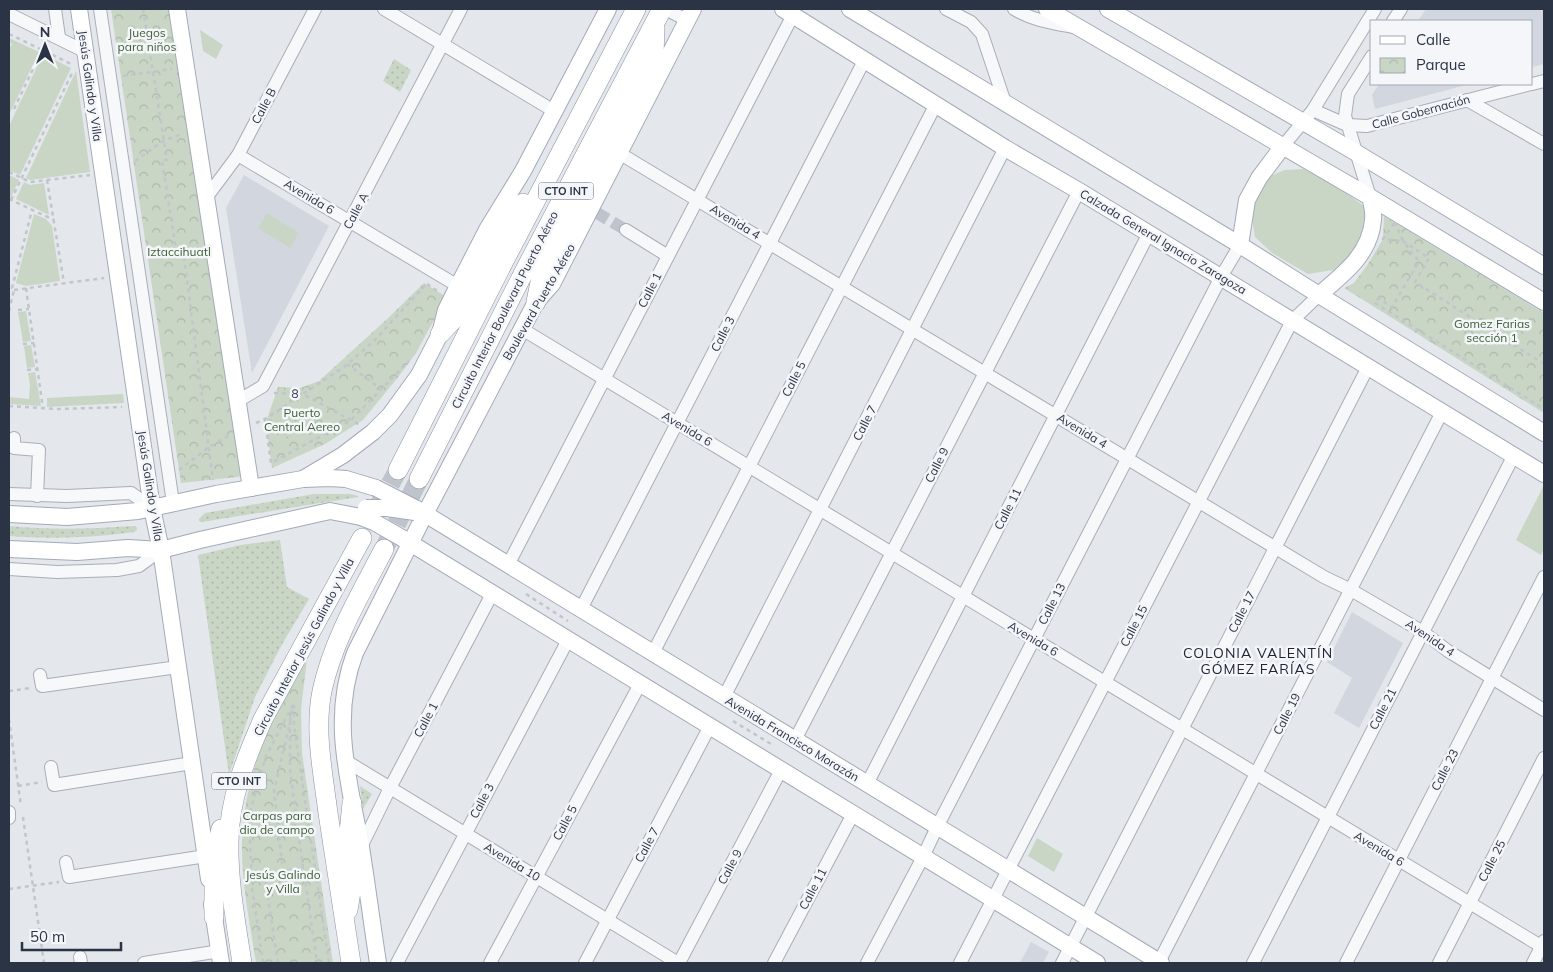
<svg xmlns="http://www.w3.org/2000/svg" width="1553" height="972" font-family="Mulish,sans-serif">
	<defs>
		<pattern id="park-crowns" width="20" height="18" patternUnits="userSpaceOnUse" patternTransform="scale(1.25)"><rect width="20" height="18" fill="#c9d6c5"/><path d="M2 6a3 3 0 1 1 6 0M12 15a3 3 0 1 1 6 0" fill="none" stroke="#adb8ab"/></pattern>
		<pattern id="garden-dots" width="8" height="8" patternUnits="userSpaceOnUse" patternTransform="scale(1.25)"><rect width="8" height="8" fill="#c9d6c5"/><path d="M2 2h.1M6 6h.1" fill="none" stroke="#adb8ab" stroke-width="1.8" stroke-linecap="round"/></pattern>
	</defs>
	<rect width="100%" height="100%" fill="#e4e7ec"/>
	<g fill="#d2d6de">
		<polygon points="1426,9 1544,9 1544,64 1532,67 1532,21 1418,21"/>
		<polygon points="1379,84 1470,84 1375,109 1372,95"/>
		<polygon points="244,175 329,226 252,373 226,208"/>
		<polygon points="1352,612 1403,643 1359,728 1334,713 1352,678 1327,662"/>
		<polygon points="1031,942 1049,952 1043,963 1020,963"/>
	</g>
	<g fill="#c9d6c5">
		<polygon points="200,30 223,45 216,59 203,51"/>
		<polygon points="9,38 39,52 9,115 9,49 12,44 9,42"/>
		<polygon points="43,54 71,68 20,175 9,170 9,126"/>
		<polygon points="76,71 90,172 30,180 26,178"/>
		<path d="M 1303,169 C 1326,180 1349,193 1368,210 L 1364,232 L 1352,255 L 1333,270 L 1308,274 L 1272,253 L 1255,237 L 1251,212 L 1256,196 L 1270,176 L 1285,170 Z"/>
		<polygon points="9,175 19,180 11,197 9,196"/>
		<polygon points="24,182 30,185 44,183 49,215 16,199"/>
		<polygon points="267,213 299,233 290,248 258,228"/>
		<polygon points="34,214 46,219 52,226 60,281 26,286 16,283"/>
		<polygon points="26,311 31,341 23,342 18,312"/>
		<polygon points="31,345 35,367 27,368 24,346"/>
		<polygon points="35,372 41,406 9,404 9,397 29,399 30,385 28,373"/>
		<polygon points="123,394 124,403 47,407 47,398"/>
		<polygon points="1543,487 1544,488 1544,549 1541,555 1516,540"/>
		<polygon points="1037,838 1063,854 1054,872 1028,856"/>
	</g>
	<g fill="url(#park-crowns)">
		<polygon points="111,9 173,9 246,476 181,483"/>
		<polygon points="1384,216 1544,313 1544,413 1344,288 1354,283 1368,264 1383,239"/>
		<polygon points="424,283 445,296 434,320 416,353 399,376 363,420 325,444 272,468 266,422 278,387 300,388 319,381 387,319"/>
		<path d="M 307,659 L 301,709 L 302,753 L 333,963 L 256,963 C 250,923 241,882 242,841 C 243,805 253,763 269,730 C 280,706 294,682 307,659 Z"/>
	</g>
	<g fill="url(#garden-dots)">
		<polygon points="394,59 411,70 400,92 383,81"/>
		<polygon points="290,413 295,422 305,419 300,427 304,438 293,433 284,441 286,429 278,423 288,422"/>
		<polygon points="314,494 350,494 358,496 358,497 202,522 199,521 199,519 205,513"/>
		<path d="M 9,526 C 50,530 91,529 133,526 L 136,526 L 137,530 L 134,532 C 92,538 51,539 9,536 Z"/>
		<polygon points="280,540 287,587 309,599 281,646 255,697 229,775 198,555 241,545"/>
		<polygon points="360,786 372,794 363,809"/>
	</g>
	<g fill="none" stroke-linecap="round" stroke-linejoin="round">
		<polyline stroke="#bfc3cb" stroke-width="12" stroke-dasharray="12 6" stroke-linecap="butt" points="597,213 626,230"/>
		<g stroke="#bfc3cb" stroke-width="19" stroke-dasharray="19 9" stroke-linecap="butt">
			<polyline points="377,509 398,470"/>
			<polyline points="384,549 419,479"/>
		</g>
		<defs>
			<g id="minor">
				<polyline points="55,9 59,37"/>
				<polyline points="100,9 173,503"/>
				<polyline points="384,9 554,111"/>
				<polyline points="665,9 687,20"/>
				<polyline points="946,9 971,22 982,34 1005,103"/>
				<path d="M 1014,9 C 1032,20 1052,23 1073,27"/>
				<polyline points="9,14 84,51"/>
				<polyline points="1393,21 1401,9"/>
				<polyline points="1532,84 1544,81"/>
				<polyline points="1467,100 1544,144"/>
				<polyline points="1313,110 1347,125 1367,126 1531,84"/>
				<polyline points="1283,146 1313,110 1375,9"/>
				<polyline points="619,153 1324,577 1351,590 1423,632 1448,651 1544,710"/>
				<polyline points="238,155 458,286"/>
				<polyline points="1370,197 1345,116 1348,94 1372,56"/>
				<polyline points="206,198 238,155 315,9"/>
				<polyline points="626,230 668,256"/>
				<polyline points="522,329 1544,948"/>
				<polyline points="238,401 263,386 461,9"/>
				<polyline points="14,438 14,448 39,450 37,496"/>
				<polyline points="9,494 67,496 131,493 152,508"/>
				<polyline points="508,565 793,15"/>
				<polyline points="9,569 57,572 117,570 139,566 161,550"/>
				<polyline points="581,609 865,59"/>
				<polyline points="653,653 936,104"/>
				<polyline points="40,675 42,686 178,667"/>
				<polyline points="724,697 1005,148"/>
				<polyline points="795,740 1079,191"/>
				<polyline points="346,761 678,963"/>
				<polyline points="51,767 54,785 192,763"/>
				<polyline points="867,784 1149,233"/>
				<polyline points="9,812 9,818"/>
				<polyline points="361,847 390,788 492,594"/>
				<polyline points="66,862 69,877 206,856"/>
				<polyline points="80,957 81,963"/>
				<polyline points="1159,962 1442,412"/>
				<polyline points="144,963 220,951"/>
				<polyline points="397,963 568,640"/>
				<polyline points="490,963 640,684"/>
				<polyline points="585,963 710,726"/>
				<polyline points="679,963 781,770"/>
				<polyline points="774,963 853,814"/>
				<polyline points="867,963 923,857 937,827 1221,277 1240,245"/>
				<polyline points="960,963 1292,321 1319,295"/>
				<polyline points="1062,963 1368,367"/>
				<polyline points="1253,963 1514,455"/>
				<polyline points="1346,963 1544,577"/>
				<polyline points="1439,963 1544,758"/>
				<polyline points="1533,963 1544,941"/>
			</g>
			<g id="major">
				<polyline points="79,9 152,508 161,550 209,879"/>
				<polyline points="177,9 251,488"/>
				<polyline points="783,9 1005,148 1079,191 1544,474"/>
				<polyline points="850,9 1240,245 1319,295 1544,433"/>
				<polyline points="1047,9 1370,197 1544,302"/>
				<polyline points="1108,9 1355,152 1544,266"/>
				<polyline points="1240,245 1247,200 1259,178 1283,146"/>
				<path d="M 1319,295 C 1343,274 1370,255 1373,220 C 1374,212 1372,204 1370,197"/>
				<polyline points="303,479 343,455 373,432 390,415 419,375 440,334 446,310 458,286 488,228 523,171 608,9"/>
				<polyline points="417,509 1161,963"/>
				<polyline points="9,514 67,517 138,511 216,494 303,479 330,478 346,479 376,488"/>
				<polyline points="402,538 1097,963"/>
				<polyline points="9,549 77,552 128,548 161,550 200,540 330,511 361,517"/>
				<polyline points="212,904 221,963"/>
				<path d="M 378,963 C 372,924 367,885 361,847 C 349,780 330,719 355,653 L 425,514 L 536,302 L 552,284 L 693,9"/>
			</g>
			<g id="highway">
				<polyline points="536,302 541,277 654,56 655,27"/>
				<polyline points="440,334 457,316 489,254 523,203"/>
				<polyline points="398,470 504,261 636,9"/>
				<polyline points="419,479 525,270 662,9"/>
				<polyline points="348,910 353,879 349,833 352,803"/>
				<path d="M 214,917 C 214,887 213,858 221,829"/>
				<path d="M 242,963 C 236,923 228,882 229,841 C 229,799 246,758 263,719 L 362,538"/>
				<path d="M 351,963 C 343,913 336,863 328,813 C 323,773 314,731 322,691 C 333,640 360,595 384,549"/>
			</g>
		</defs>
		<use href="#minor" stroke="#a9aeb7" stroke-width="14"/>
		<use href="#major" stroke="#a3abb8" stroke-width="18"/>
		<use href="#highway" stroke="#8b94a3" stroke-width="20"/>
		<g stroke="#c2c5cb" stroke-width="2.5" stroke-dasharray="4 4" stroke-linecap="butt">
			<polyline points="143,9 167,160 162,160 176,250 183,249 213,480"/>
			<polyline points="9,34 73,65"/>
			<polyline points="123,76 172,69"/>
			<polyline points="14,109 42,50"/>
			<polyline points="135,161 163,141 181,134"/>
			<polyline points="9,172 30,182 90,175"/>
			<polyline points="47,180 64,283"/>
			<polyline points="9,199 54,220"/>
			<polyline points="11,200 73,71"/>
			<polygon points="1395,222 1403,241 1383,239"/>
			<polyline points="427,284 440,293"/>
			<polyline points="26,288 43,409"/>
			<polyline points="14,290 104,278"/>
			<polyline points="18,310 29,309"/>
			<polyline points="9,311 14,290 12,288 32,210"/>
			<polyline points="23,344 34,343"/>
			<polyline points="347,364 381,389"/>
			<polyline points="1544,364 1415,282 1429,258 1403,241 1417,259 1418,263 1392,307 1378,298 1375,303 1544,409"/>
			<polyline points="27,370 37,369"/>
			<polyline points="274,393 303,394 360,425"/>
			<polyline points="9,406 57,409 122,407"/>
			<polyline points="265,419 271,463 351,420 409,361"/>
			<polyline points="256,423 265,419 344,367 375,340 428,282"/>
			<polyline points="179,470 209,447 228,436"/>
			<polyline points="526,594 568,621"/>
			<polyline points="9,691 31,688"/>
			<polyline points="9,719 21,806"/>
			<polyline points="290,721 290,769 303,868 283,871 304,872 317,963"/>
			<polyline points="290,721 292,710"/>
			<polyline points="733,721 771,744"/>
			<polyline points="18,786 42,782"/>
			<polyline points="23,817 44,963"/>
			<polyline points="9,889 59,882"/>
			<polyline points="263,963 252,887 249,816 266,756 294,703 294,725 329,963"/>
			<polyline points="278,963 265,878 283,871 274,791 289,727"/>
		</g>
		<use href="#minor" stroke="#f7f8fa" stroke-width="12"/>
		<use href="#major" stroke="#fff" stroke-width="16"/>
		<use href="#highway" stroke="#fff" stroke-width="19"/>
		<defs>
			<g id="major-bridge">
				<polyline points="376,488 415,508"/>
				<polyline points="366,508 387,508 415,512"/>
				<polyline points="361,517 374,522 402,538"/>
			</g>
		</defs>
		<use href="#major-bridge" stroke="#a3abb8" stroke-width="18" stroke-linecap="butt"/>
		<use href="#major-bridge" stroke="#fff" stroke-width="16"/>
	</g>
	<g text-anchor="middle" stroke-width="5" stroke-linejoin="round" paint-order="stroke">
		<g fill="#f4f6f9" stroke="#676e7b" stroke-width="1">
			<rect x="538.5" y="182.5" width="55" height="17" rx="4"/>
			<rect x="211.5" y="772.5" width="55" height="17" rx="4"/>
		</g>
		<g font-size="11" font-weight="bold" fill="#2b3445">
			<text x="566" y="195">CTO INT</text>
			<text x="239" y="785">CTO INT</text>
		</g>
		<g font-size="12" fill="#3f6138" stroke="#f4f6f9">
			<text x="147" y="37">Juegos<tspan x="147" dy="14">para niños</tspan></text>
			<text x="179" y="256">Iztaccihuatl</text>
			<text x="1492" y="328">Gomez Farias<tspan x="1492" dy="14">sección 1</tspan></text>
			<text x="302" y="417">Puerto<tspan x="302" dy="14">Central Aereo</tspan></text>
			<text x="277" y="820">Carpas para<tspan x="277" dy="14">dia de campo</tspan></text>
			<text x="283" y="879">Jesús Galindo<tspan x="283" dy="14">y Villa</tspan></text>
		</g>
		<g font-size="12" fill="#2b3445" stroke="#f4f6f9">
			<text transform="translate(90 86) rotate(82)" y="4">Jesús Galindo y Villa</text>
			<text transform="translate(264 106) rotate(-62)" y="4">Calle B</text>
			<text transform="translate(1421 112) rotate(-15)" y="4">Calle Gobernación</text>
			<text transform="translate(309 197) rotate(31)" y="4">Avenida 6</text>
			<text transform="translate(356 211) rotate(-62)" y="4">Calle A</text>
			<text transform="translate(735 222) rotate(31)" y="4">Avenida 4</text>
			<text transform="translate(1163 242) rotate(31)" y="4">Calzada General Ignacio Zaragoza</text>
			<text transform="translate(650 290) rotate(-63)" y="4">Calle 1</text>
			<text transform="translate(539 302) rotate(-60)" y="4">Boulevard Puerto Aéreo</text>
			<text transform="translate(505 310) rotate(-63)" y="4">Circuito Interior Boulevard Puerto Aéreo</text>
			<text transform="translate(723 334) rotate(-63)" y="4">Calle 3</text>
			<text transform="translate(794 379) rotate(-63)" y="4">Calle 5</text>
			<text transform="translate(295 394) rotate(2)" y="4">8</text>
			<text transform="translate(865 423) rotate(-63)" y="4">Calle 7</text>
			<text transform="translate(687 429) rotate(31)" y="4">Avenida 6</text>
			<text transform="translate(1082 431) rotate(31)" y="4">Avenida 4</text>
			<text transform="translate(937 465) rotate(-63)" y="4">Calle 9</text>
			<text transform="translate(150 486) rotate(81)" y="4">Jesús Galindo y Villa</text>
			<text transform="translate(1008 509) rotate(-63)" y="4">Calle 11</text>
			<text transform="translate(1052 604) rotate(-63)" y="4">Calle 13</text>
			<text transform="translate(1242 612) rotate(-63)" y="4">Calle 17</text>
			<text transform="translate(1134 626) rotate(-63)" y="4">Calle 15</text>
			<text transform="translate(1430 638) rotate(34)" y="4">Avenida 4</text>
			<text transform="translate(1033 639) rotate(31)" y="4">Avenida 6</text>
			<text transform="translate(304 647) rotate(-62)" y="4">Circuito Interior Jesús Galindo y Villa</text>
			<text transform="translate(1383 709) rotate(-63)" y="4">Calle 21</text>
			<text transform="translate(1287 714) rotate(-63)" y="4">Calle 19</text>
			<text transform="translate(426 720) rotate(-62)" y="4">Calle 1</text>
			<text transform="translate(792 739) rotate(31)" y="4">Avenida Francisco Morazán</text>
			<text transform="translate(1445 770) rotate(-63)" y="4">Calle 23</text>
			<text transform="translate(482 801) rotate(-62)" y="4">Calle 3</text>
			<text transform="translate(565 823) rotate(-62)" y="4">Calle 5</text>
			<text transform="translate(647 845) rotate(-62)" y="4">Calle 7</text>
			<text transform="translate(1379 849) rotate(31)" y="4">Avenida 6</text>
			<text transform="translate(1492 861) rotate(-63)" y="4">Calle 25</text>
			<text transform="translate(512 862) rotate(31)" y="4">Avenida 10</text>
			<text transform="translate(730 867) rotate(-62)" y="4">Calle 9</text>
			<text transform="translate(813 889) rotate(-62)" y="4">Calle 11</text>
		</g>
		<g font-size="14" letter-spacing="1" fill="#1d2536" stroke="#f4f6f9">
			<text x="1258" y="658">COLONIA VALENTÍN<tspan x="1258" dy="16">GÓMEZ FARÍAS</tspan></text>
		</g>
	</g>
	<rect width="1553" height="972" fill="none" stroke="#2b3445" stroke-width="20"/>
	<rect x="1370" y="20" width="162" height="65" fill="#f4f6f9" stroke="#a4a8b1"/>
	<rect x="1380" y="36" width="25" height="8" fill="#ffffff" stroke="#a4a8b1"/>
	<text x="1416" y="45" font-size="15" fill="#2b3445">Calle</text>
	<rect x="1380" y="58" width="25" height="15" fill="url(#park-crowns)" stroke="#a4a8b1"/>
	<text x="1416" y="70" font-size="15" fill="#2b3445">Parque</text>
	<g transform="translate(45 45)" stroke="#f4f6f9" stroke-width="4" paint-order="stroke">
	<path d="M0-4L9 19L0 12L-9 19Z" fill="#2b3445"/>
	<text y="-8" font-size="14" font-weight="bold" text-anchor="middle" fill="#2b3445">N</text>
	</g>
	<path d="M22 942v8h99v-8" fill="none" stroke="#2b3445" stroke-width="2.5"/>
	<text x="30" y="942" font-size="15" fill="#2b3445" stroke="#f4f6f9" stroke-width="4" paint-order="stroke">50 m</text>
</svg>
